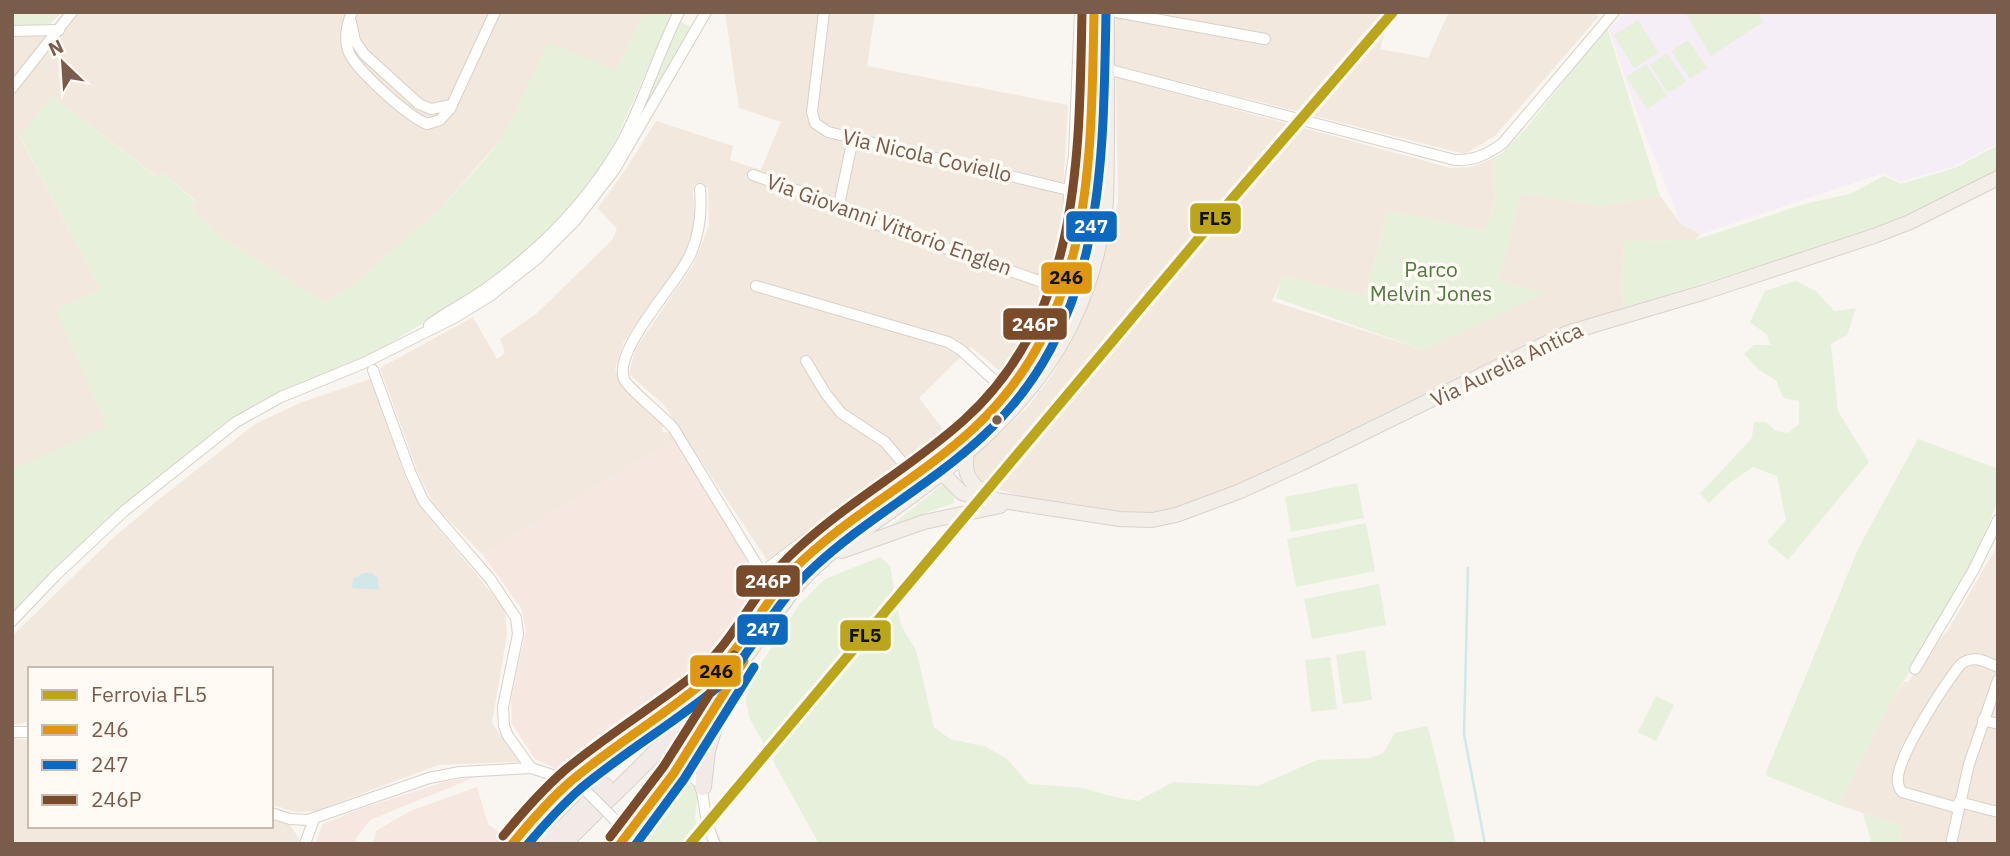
<svg xmlns="http://www.w3.org/2000/svg" width="2010" height="856" font-family="'IBM Plex Sans',sans-serif">
	<rect width="100%" height="100%" fill="#f9f5f0"/>
	<g fill="#f2e8de">
		<polygon points="73,12 644,12 616,71 502,138 440,209 353,285 324,303 217,234 191,207 196,201 163,173 159,178 52,96 20,137 101,290 56,309 114,426 12,470 12,30 58,30"/>
		<polygon points="725,12 875,12 867,66 1068,105 1059,263 1032,344 1007,377 971,347 919,398 949,437 874,497 843,509 767,560 663,404 629,374 636,348 693,265 709,226 708,188 695,183 693,193 696,224 687,252 624,341 615,369 621,386 663,423 662,432 674,433 676,439 482,554 434,505 418,473 380,368 473,317 497,359 505,353 500,339 537,313 612,240 617,229 598,208 626,169 656,121 733,146 730,160 761,170 781,122 739,108"/>
		<polygon points="1116,12 1391,12 1380,49 1428,58 1449,12 1591,12 1599,16 1495,136 1465,154 1114,65"/>
		<polygon points="1116,77 1451,168 1471,167 1492,159 1495,200 1485,231 1388,211 1365,296 1283,276 1272,301 1424,350 1543,293 1499,281 1521,193 1599,206 1660,196 1681,224 1701,234 1695,240 1624,241 1621,290 1624,308 1575,323 1332,444 1197,503 1144,514 1077,508 1021,496 983,485 972,472 973,454 1002,432 1028,407 1053,373 1075,333 1095,281 1118,203"/>
		<polygon points="370,379 408,484 426,514 505,609 507,634 492,723 519,762 438,765 316,811 295,812 271,804 271,669 30,669 30,722 12,725 12,636 112,539 158,500 255,424 302,402"/>
		<polygon points="1998,540 1998,844 1900,844 1903,826 1839,805 1889,705 1904,682 1908,682 1949,628 1995,550"/>
		<polygon points="12,738 30,740 30,826 271,826 271,819 290,825 300,840 298,844 12,844"/>
	</g>
	<g fill="#f6e8e1">
		<polygon points="676,439 765,592 693,682 570,775 535,759 512,724 511,700 526,630 521,608 482,554"/>
		<polygon points="478,776 370,820 357,837 355,844 315,844 323,824 360,809 444,782"/>
		<polygon points="477,787 488,824 514,844 372,844 376,831 410,811"/>
	</g>
	<polygon fill="#f6eef6" points="1627,12 1998,12 1998,143 1955,166 1899,182 1884,173 1701,234 1681,224 1638,116 1609,29"/>
	<g fill="#e7f0db">
		<polygon points="12,12 62,12 48,26 12,29"/>
		<polygon points="644,12 673,12 617,137 604,161 576,200 524,254 463,299 362,360 261,402 223,424 98,527 12,614 12,470 106,427 56,309 101,290 20,136 52,96 158,178 163,173 196,202 191,207 217,234 324,303 353,285 440,209 486,158 502,138 548,42 616,71"/>
		<polygon points="1685,12 1757,12 1763,22 1711,56"/>
		<polygon points="1638,20 1658,53 1634,68 1614,35"/>
		<polygon points="680,21 692,28 629,137"/>
		<polygon points="1607,28 1660,196 1599,206 1521,193 1499,281 1545,293 1424,350 1276,298 1282,276 1365,296 1388,211 1485,231 1495,200 1492,159 1503,152 1527,127"/>
		<polygon points="1688,40 1707,68 1690,79 1671,51"/>
		<polygon points="1667,53 1686,82 1668,93 1650,65"/>
		<polygon points="1646,64 1667,96 1647,109 1626,77"/>
		<polygon points="1998,145 1998,172 1924,207 1849,238 1624,308 1621,290 1624,241 1695,240 1808,203 1850,194 1884,176 1901,184 1955,168"/>
		<polygon points="1796,281 1816,291 1834,311 1856,308 1847,335 1831,344 1838,411 1869,462 1788,560 1767,542 1786,520 1777,476 1753,467 1731,482 1709,503 1700,494 1752,438 1754,422 1766,422 1776,431 1788,433 1799,424 1799,401 1783,398 1776,380 1759,370 1744,354 1754,345 1771,345 1766,334 1750,322 1765,291"/>
		<polygon points="1918,439 1998,469 1998,500 1967,578 1889,705 1839,805 1765,775 1858,549"/>
		<polygon points="1357,483 1364,518 1291,532 1285,497"/>
		<polygon points="943,484 954,498 954,503 892,525"/>
		<polygon points="1366,523 1375,571 1296,587 1287,539"/>
		<polygon points="880,557 890,566 901,626 916,650 934,727 950,739 986,747 1007,759 1029,784 1083,788 1114,797 1138,801 1173,782 1258,786 1317,760 1371,758 1383,753 1395,733 1428,726 1456,844 819,844 750,719 746,702 749,682 799,605 825,579"/>
		<polygon points="1379,584 1386,625 1312,639 1304,599"/>
		<polygon points="1365,650 1372,700 1343,704 1336,655"/>
		<polygon points="1330,657 1337,709 1311,712 1305,660"/>
		<polygon points="1656,696 1674,705 1656,741 1638,732"/>
		<polygon points="661,722 595,788 590,783 589,776"/>
		<polygon points="685,782 693,785 698,792 695,818 699,831 693,844 634,844 676,783"/>
		<polygon points="572,793 577,795 583,802 536,840 529,844 520,844"/>
		<polygon points="1863,813 1903,826 1900,844 1872,844"/>
	</g>
	<polygon fill="#d0e8ea" points="363,573 371,573 378,578 379,590 352,588 353,579"/>
	<g fill="none" stroke-linecap="round" stroke-linejoin="round">
		<polyline stroke="#d0e8ea" stroke-width="2.5" points="1468,568 1464,734 1485,844"/>
		<defs>
			<g id="minor">
				<path d="M 352,12 C 347,24 344,37 348,50 C 354,69 409,117 427,124 L 440,120 L 450,109 L 495,12"/>
				<path d="M 824,12 L 812,112 L 815,123 L 828,132 L 1060,188 C 1077,192 1093,193 1094,214 L 1076,303"/>
				<polyline points="1116,12 1265,39"/>
				<polyline points="351,22 355,41 364,54 419,104 431,109 452,105"/>
				<polyline points="12,31 59,30"/>
				<path d="M 1107,69 L 1455,160 C 1474,161 1488,154 1503,143 L 1614,12"/>
				<polyline points="12,88 72,12"/>
				<polyline points="1074,158 1079,169 1089,174 1102,167 1107,157"/>
				<polyline points="753,175 839,205 847,214 1065,290"/>
				<path d="M 700,189 C 702,212 700,232 691,253 C 678,284 613,348 624,379 C 628,389 664,416 674,429 L 774,593"/>
				<polyline points="839,205 853,138"/>
				<polyline points="1067,271 1069,190 1074,155 1080,12"/>
				<polyline points="756,286 948,342 961,350 1008,393"/>
				<path d="M 429,325 C 448,311 469,301 488,287 C 541,249 588,201 621,144 C 644,102 657,55 679,12"/>
				<polyline points="806,361 826,394 841,413 885,442 913,475"/>
				<polyline points="373,370 411,474 424,502 491,580 516,618 518,634 503,707 504,726 508,736 531,768 574,782"/>
				<polyline points="762,572 826,524 871,503"/>
				<polyline points="12,621 55,576 123,512 236,422 281,397 364,363 454,318 490,296 538,258 575,221 615,169 706,12"/>
				<polyline points="1915,669 1973,571 1998,520"/>
				<polyline points="1983,720 1998,724"/>
				<polyline points="12,732 30,732"/>
				<polyline points="1959,802 1998,812"/>
				<path d="M 1958,808 L 1902,792 C 1898,787 1897,783 1898,776 C 1902,750 1942,688 1960,665 C 1973,654 1984,661 1998,667"/>
				<polyline points="271,813 290,819 308,820 429,778 460,772 531,768"/>
				<polyline points="305,844 314,819"/>
				<polyline points="620,844 674,773 692,777 701,784 707,824 715,844"/>
				<polyline points="1951,844 1969,764 1998,680"/>
			</g>
			<g id="major">
				<path d="M 967,454 C 962,475 972,488 991,495"/>
				<polyline points="931,462 962,493 976,497 1120,519 1152,520 1176,515 1238,492 1302,463 1567,333 1705,292 1874,236 1910,222 1998,178"/>
				<polyline points="842,551 924,522 1000,506"/>
				<path d="M 824,558 C 956,465 1077,392 1104,219 C 1108,194 1106,169 1107,145 C 1107,101 1107,56 1107,12"/>
				<path d="M 774,593 C 826,531 896,492 958,441 C 992,413 1023,380 1044,341 C 1093,252 1092,112 1094,12"/>
			</g>
			<g id="highway">
				<polyline points="707,683 774,593"/>
				<polyline points="674,773 728,687"/>
				<polyline points="703,787 707,751 717,717"/>
				<polyline points="512,844 570,782 712,675"/>
				<polyline points="547,844 605,786"/>
				<path d="M 563,844 C 620,787 680,731 733,671 C 765,634 785,589 824,558"/>
			</g>
		</defs>
		<use href="#minor" stroke="#d7d1cb" stroke-width="12"/>
		<use href="#major" stroke="#dad1cc" stroke-width="16"/>
		<use href="#highway" stroke="#dad1cc" stroke-width="18"/>
		<use href="#minor" stroke="#fefefd" stroke-width="10"/>
		<use href="#major" stroke="#f3eee8" stroke-width="14"/>
		<use href="#highway" stroke="#f2eae7" stroke-width="16"/>
		<defs>
			<polyline id="minor-bridge" points="582,787 619,824"/>
		</defs>
		<use href="#minor-bridge" stroke="#d7d1cb" stroke-width="12" stroke-linecap="butt"/>
		<use href="#minor-bridge" stroke="#fefefd" stroke-width="10"/>
		<defs>
			<g id="bus-1">
				<path d="M 512,844 C 530,822 549,800 571,781 C 614,745 662,717 705,681 C 745,649 765,596 803,560 C 856,511 921,477 974,428 C 1093,318 1091,163 1094,12"/>
				<polyline points="620,844 674,773 744,661"/>
			</g>
			<g id="bus-2">
				<path d="M 528,844 C 544,825 561,806 580,789 C 624,752 674,723 718,687 C 733,675 741,660 752,645 C 770,619 788,591 812,569 C 864,520 929,486 982,437 C 1105,324 1103,167 1106,12"/>
				<polyline points="636,844 684,779 754,667"/>
			</g>
			<g id="bus-3">
				<path d="M 503,836 C 522,813 542,790 565,770 C 606,736 652,708 694,675 C 736,642 755,587 795,551 C 847,502 911,468 964,420 C 1081,315 1079,157 1082,12"/>
				<polyline points="610,837 664,766 734,655"/>
			</g>
		</defs>
		<use href="#bus-1" stroke="#fffaf3" stroke-width="14"/>
		<use href="#bus-2" stroke="#fffaf3" stroke-width="14"/>
		<use href="#bus-3" stroke="#fffaf3" stroke-width="14"/>
		<use href="#bus-1" stroke="#de970f" stroke-width="9"/>
		<use href="#bus-2" stroke="#0c69bf" stroke-width="9"/>
		<use href="#bus-3" stroke="#7a4b2a" stroke-width="9"/>
		<defs>
			<polyline id="rail-1" points="690,844 1226,206 1393,12"/>
		</defs>
		<use href="#rail-1" stroke="#fffaf3" stroke-width="16"/>
		<use href="#rail-1" stroke="#baa51b" stroke-width="10"/>
	</g>
	<circle fill="#7a5c4d" stroke="#fffaf3" stroke-width="2.5" cx="997" cy="420" r="6"/>
	<g text-anchor="middle" stroke-width="7" stroke-linejoin="round" paint-order="stroke">
		<g font-size="21" fill="#7a5c4d" stroke="#fffaf3">
			<text transform="translate(927 156) rotate(13)" y="7">Via Nicola Coviello</text>
			<text transform="translate(889 225) rotate(20)" y="7">Via Giovanni Vittorio Englen</text>
			<text transform="translate(1507 365) rotate(-26)" y="7">Via Aurelia Antica</text>
		</g>
		<g font-size="21" fill="#537a41" stroke="#fffaf3">
			<text x="1431" y="277">Parco<tspan x="1431" dy="24">Melvin Jones</tspan></text>
		</g>
	</g>
	<g stroke="#fffaf3" stroke-width="2.5">
		<rect x="1189" y="202" width="53" height="33" rx="7" fill="#baa51b"/>
		<rect x="1065" y="210" width="53" height="33" rx="7" fill="#0c69bf"/>
		<rect x="1040" y="261" width="53" height="34" rx="7" fill="#de970f"/>
		<rect x="1002" y="307" width="66" height="34" rx="7" fill="#7a4b2a"/>
		<rect x="735" y="564" width="66" height="34" rx="7" fill="#7a4b2a"/>
		<rect x="736" y="613" width="53" height="33" rx="7" fill="#0c69bf"/>
		<rect x="839" y="619" width="53" height="33" rx="7" fill="#baa51b"/>
		<rect x="689" y="654" width="53" height="34" rx="7" fill="#de970f"/>
	</g>
	<g font-size="19" text-anchor="middle" font-weight="bold" fill="#fff">
		<text x="1091" y="233">247</text>
		<text x="1035" y="331">246P</text>
		<text x="768" y="588">246P</text>
		<text x="763" y="636">247</text>
	</g>
	<g font-size="19" text-anchor="middle" font-weight="bold" fill="#111">
		<text x="1215" y="225">FL5</text>
		<text x="1066" y="284">246</text>
		<text x="865" y="642">FL5</text>
		<text x="716" y="678">246</text>
	</g>
	<rect width="2010" height="856" fill="none" stroke="#7a5c4d" stroke-width="28"/>
	<rect x="28" y="667" width="245" height="161" fill="#fffaf3" stroke="#cabbb1" stroke-width="2"/>
	<rect x="42" y="690" width="35" height="10" fill="#baa51b" stroke="#cabbb1" stroke-width="2"/>
	<text x="91" y="702" font-size="21" fill="#7a5c4d">Ferrovia FL5</text>
	<rect x="42" y="725" width="35" height="10" fill="#de970f" stroke="#cabbb1" stroke-width="2"/>
	<text x="91" y="737" font-size="21" fill="#7a5c4d">246</text>
	<rect x="42" y="760" width="35" height="10" fill="#0c69bf" stroke="#cabbb1" stroke-width="2"/>
	<text x="91" y="772" font-size="21" fill="#7a5c4d">247</text>
	<rect x="42" y="795" width="35" height="10" fill="#7a4b2a" stroke="#cabbb1" stroke-width="2"/>
	<text x="91" y="807" font-size="21" fill="#7a5c4d">246P</text>
	<g transform="translate(63 63) rotate(335)" stroke="#fffaf3" stroke-width="5" paint-order="stroke">
	<path d="M0-5L12 26L0 18L-12 26Z" fill="#7a5c4d"/>
	<text y="-10" font-size="19" font-weight="bold" text-anchor="middle" fill="#7a5c4d">N</text>
	</g>
</svg>
